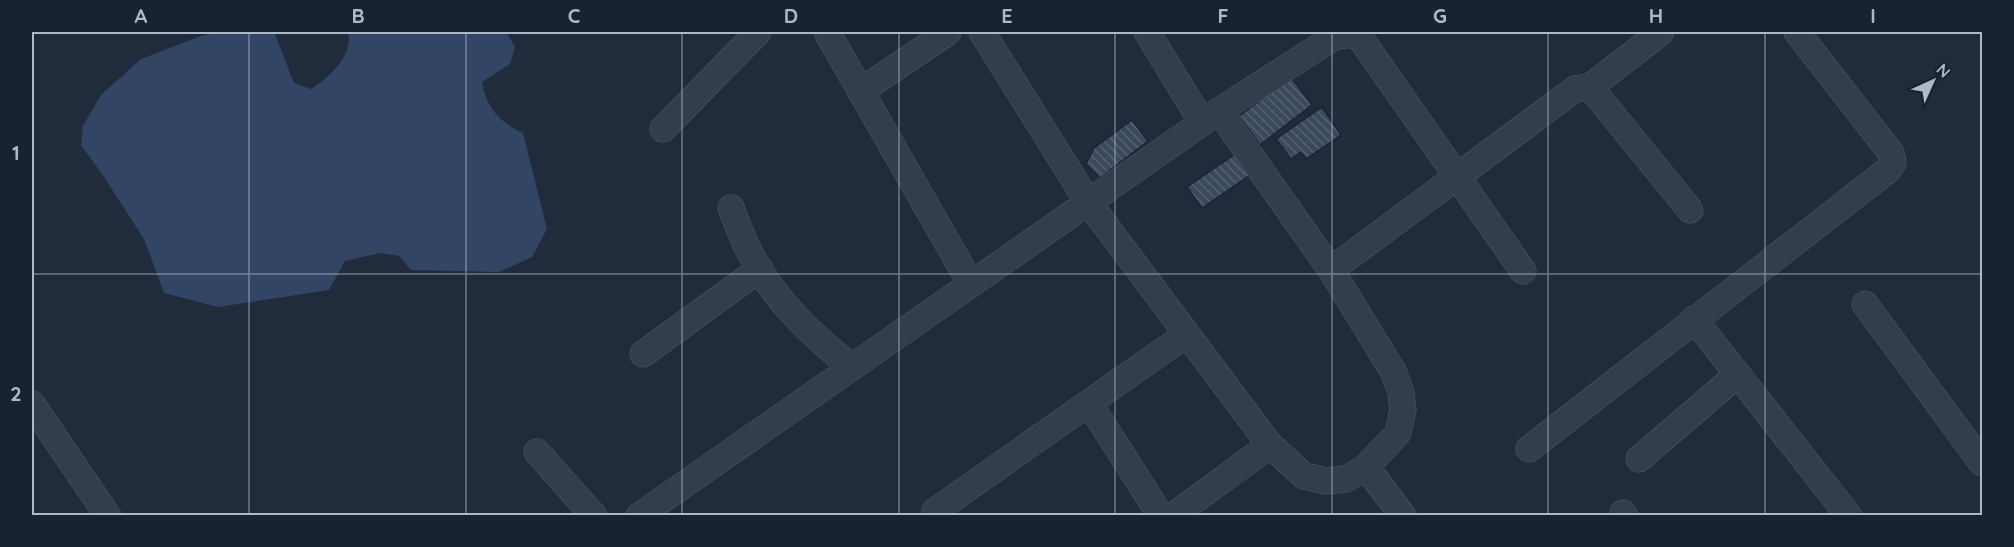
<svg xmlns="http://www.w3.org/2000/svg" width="2014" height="547" font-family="Quicksand,sans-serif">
	<defs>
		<pattern id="building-back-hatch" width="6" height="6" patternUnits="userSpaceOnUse" patternTransform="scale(1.5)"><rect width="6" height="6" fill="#3b495b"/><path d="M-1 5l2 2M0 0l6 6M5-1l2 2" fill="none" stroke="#556171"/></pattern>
	</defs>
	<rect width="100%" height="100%" fill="#202b3c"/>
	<path fill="#324565" d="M 229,32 L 269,32 L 275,34 L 294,83 L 311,89 C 329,78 354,55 348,32 L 506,32 L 515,47 L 510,64 L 482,82 C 486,107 500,123 523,133 L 547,229 L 532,257 L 499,272 L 411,270 L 399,256 L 380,253 L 345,261 L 329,290 L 218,307 L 164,293 L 144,239 L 102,174 L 81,145 L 83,126 L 101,95 L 141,59 L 204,35 Z"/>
	<g fill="url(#building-back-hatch)" stroke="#1b2433" stroke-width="1.5">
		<polygon points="1291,77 1312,105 1260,145 1239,116"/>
		<polygon points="1322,107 1341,135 1306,159 1301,152 1291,159 1276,139"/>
		<polygon points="1132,120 1148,141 1100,178 1086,164 1094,148"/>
		<polygon points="1238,152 1253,173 1202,208 1187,187"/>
	</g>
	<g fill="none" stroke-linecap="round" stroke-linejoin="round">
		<defs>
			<g id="street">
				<polyline points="827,32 971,284"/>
				<polyline points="982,32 1088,202 1270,445 1304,476 1326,481 1346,479 1366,467 1398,433 1403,410 1401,392 1393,371 1331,270 1219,111"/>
				<polyline points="1147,32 1202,122"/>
				<polyline points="1590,87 1661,32"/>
				<polyline points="861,91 948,32"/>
				<polyline points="663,129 758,32"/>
				<path d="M 731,208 C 737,224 743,240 751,255 C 776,302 811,334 851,367"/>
				<polyline points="1331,270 1575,89 1590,87 1690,210"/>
				<polyline points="1865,304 1982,463"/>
				<polyline points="1694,319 1849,516"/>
				<polyline points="643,354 760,269"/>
				<polyline points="1089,403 1161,516"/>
				<polyline points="32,404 108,516"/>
				<polyline points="1529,449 1888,170 1893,163 1891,153 1797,32"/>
				<polyline points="537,452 594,516"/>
				<polyline points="1639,459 1737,375"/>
				<polyline points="1366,467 1403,516"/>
				<polyline points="935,511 1187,334"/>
				<polyline points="1623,513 1625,516"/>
				<polyline points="639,516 1219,111 1334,37 1351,34 1361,39 1523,271"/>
				<polyline points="1173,516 1270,445"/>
			</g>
		</defs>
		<use href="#street" stroke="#4f5867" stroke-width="27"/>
		<use href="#street" stroke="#343d4c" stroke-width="26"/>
	</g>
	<path fill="none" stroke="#afb8c8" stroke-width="1.5" stroke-opacity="0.55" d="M 249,32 L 249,516M 466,32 L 466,516M 682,32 L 682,516M 899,32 L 899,516M 1115,32 L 1115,516M 1332,32 L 1332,516M 1548,32 L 1548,516M 1765,32 L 1765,516M 32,274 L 1982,274"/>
	<rect width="2014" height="547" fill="none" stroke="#192231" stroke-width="66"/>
	<g transform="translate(1933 81) rotate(45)" stroke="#192231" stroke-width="4.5" paint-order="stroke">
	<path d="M0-4.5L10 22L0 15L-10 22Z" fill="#afb8c8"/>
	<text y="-9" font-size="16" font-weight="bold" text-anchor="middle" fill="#afb8c8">N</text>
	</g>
	<rect x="33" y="33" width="1948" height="481" fill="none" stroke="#afb8c8" stroke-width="2"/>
	<g font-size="20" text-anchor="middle" font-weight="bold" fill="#afb8c8">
		<text x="141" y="23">A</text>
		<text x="358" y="23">B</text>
		<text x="574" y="23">C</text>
		<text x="791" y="23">D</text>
		<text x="1007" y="23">E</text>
		<text x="1223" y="23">F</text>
		<text x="1440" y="23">G</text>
		<text x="1656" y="23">H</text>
		<text x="1873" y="23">I</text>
		<text x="16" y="160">1</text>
		<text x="16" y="401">2</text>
	</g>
</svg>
